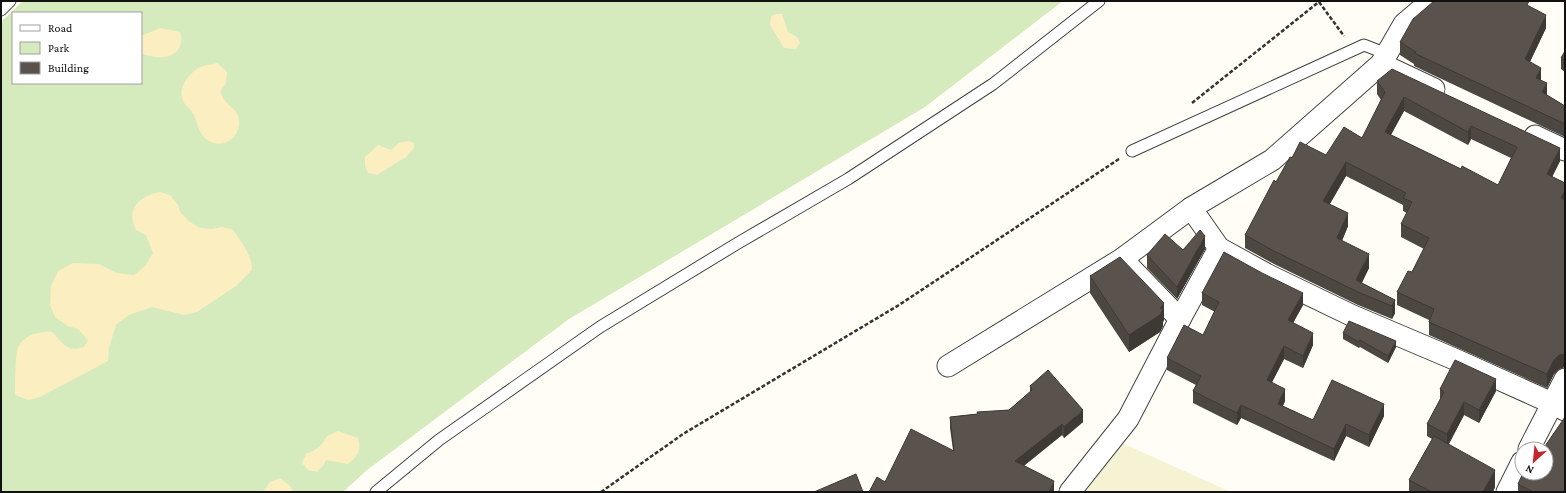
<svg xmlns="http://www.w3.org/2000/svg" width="1566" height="493" font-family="'Crimson Pro',serif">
	<rect width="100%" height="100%" fill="#fffdf5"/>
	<polygon fill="#f6f3d4" points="1122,443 1231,492 1082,492"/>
	<path fill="#d5ebbd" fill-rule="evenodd" d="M 23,1 L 1063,1 L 925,107 L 569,319 L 367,470 L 343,492 L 1,492 L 1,22 ZM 13,13 L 141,13 L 141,83 L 13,83 Z"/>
	<g fill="#fbeec1">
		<polygon points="776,14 782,14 788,32 797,37 800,43 796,49 784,48 770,25 771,16"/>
		<path d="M 160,28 L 180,32 C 181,35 182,39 181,42 C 178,61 154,59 141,53 L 141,36 Z"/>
		<path d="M 217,63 L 227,72 L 226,83 L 220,92 C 222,94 223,98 224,100 C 229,106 236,109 238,116 C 244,136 223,152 206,139 C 199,134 197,122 194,115 C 191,109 184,106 183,100 C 178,88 187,76 197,69 C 202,65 211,65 217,63 Z"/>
		<polygon points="408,141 414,143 414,148 406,157 377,175 368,173 365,166 365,157 378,145 391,150 399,143"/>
		<path d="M 160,192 L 170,195 L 178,205 L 180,212 L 190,222 L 200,228 L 212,229 L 222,227 L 232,229 C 241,241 252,255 252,270 L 236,286 L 197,312 L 184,315 L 152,307 L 129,315 L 116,325 L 109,348 L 108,361 L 40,397 L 28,400 L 15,395 C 15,386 15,355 18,348 C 23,335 40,331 52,332 C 63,343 67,353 84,347 L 88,340 L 78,329 L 68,326 L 55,317 L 50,305 L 51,286 L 58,271 L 73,263 L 99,264 L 117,273 L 134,275 L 145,266 L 153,253 L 146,235 L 136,230 C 134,225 132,220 132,215 C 134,201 148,194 160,192 Z"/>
		<path d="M 338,431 L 358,438 C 362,450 357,457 348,464 L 326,460 L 323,466 L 317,472 L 308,470 L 302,463 L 306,454 C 316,450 322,446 327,436 Z"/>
		<polygon points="280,478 290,486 294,492 263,492 270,482"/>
	</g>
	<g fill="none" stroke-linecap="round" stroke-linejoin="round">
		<defs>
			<g id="lane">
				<polyline points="1,10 10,1"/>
				<polyline points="1132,151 1364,45 1387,54"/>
				<polyline points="376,492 439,440 600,327 738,243 848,179 993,84 1099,1"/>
			</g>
			<g id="street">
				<polyline points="1381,64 1434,89"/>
				<polyline points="1535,136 1565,150"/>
				<polyline points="1191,208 1219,248 1268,275 1353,316 1452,358 1552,403 1565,410"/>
				<polyline points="1122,259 1180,319"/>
				<polyline points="948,366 1122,259 1191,208 1272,160 1381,64 1404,24 1431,1"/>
				<polyline points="1529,449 1565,379"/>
				<polyline points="1070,492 1128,419 1180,319 1219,248"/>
				<polyline points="1507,492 1522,462"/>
			</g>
		</defs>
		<use href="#lane" stroke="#444" stroke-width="13"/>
		<use href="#street" stroke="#444" stroke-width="23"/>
		<g stroke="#333" stroke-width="2.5" stroke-dasharray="4 2" stroke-linecap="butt">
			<polyline points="1319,2 1344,36"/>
			<polyline points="1192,103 1320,1"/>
			<polyline points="601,492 683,434 899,305 1119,159"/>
		</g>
		<use href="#lane" stroke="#fff" stroke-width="11"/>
		<use href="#street" stroke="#fff" stroke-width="21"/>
	</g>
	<g fill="#4d4742" fill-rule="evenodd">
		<polygon points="1529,6 1546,28 1530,62 1541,80 1547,95 1565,106 1565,137 1414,66 1414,64 1400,55 1400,42"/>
		<polygon points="1565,51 1565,72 1561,69 1561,58"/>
		<path d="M 1377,81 L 1560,161 L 1552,177 L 1565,183 L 1565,367 L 1559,369 L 1554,374 L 1547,388 L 1429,335 L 1429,320 L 1397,305 L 1397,292 L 1412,272 L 1424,249 L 1401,237 L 1401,224 L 1407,213 L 1403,211 L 1403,205 L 1346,176 L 1330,204 L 1348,226 L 1342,241 L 1369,268 L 1362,283 L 1395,300 L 1395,313 L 1392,319 L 1358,305 L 1274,264 L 1245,248 L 1245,235 L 1276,182 L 1292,158 L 1326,155 L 1362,138 L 1381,100 L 1377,94 ZM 1404,111 L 1468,145 L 1471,139 L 1511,158 L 1498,185 L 1461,169 L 1391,135 Z"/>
		<polygon points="1205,249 1177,299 1147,268 1147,255 1183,250"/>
		<polygon points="1090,276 1164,320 1163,322 1163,326 1160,332 1129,352 1090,293"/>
		<polygon points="1202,293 1303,305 1293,323 1313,345 1303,368 1284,359 1272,382 1285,401 1283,406 1313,420 1384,416 1369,447 1346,436 1334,461 1241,418 1237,425 1193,403 1193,391 1196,385 1167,370 1167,358 1203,335 1215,312 1202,305"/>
		<polygon points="1343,333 1396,347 1388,363 1360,347 1359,348 1343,339"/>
		<polygon points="1030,386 1083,422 1064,438 1062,435 1024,466 1054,492 885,482 953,450 950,428 950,417 1009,410 1030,392"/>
		<polygon points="1440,389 1496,391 1479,423 1464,415 1449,444 1495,487 1493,492 1409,492 1409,480 1432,439 1427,436 1427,424 1440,401"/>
		<polygon points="1546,473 1565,492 1518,492 1518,484"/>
	</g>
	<g fill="#3f3936">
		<polygon points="1546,15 1546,28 1525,72 1525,59"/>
		<polygon points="1541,68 1541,81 1536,78"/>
		<polygon points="1547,83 1547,96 1542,92"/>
		<polygon points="1404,97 1404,111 1385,145 1385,132"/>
		<polygon points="1471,126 1471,139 1468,145 1468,132"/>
		<polygon points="1560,148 1560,161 1547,187 1547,174"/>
		<polygon points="1346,162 1346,176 1323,215 1323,201"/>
		<polygon points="1565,191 1565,204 1561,198"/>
		<polygon points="1348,213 1348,226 1337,252 1337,238"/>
		<polygon points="1205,236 1205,249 1177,299 1177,287"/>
		<polygon points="1369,254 1369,268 1357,291 1356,280"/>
		<polygon points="1303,293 1303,305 1288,332 1288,320"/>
		<polygon points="1395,300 1395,313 1392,319 1392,306"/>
		<polygon points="1164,303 1164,320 1163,322 1163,326 1160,332 1129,352 1129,335 1160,308"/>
		<polygon points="1313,333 1313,345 1303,368 1303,356"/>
		<polygon points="1396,341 1396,347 1388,363 1388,356"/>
		<polygon points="1284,346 1284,359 1267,392 1267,380"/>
		<polygon points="1564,354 1564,367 1559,369 1554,374 1547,388 1547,374 1554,360 1559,355"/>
		<polygon points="1496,379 1496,391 1479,423 1479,410"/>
		<polygon points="1285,389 1285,401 1278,416 1278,404"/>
		<polygon points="1464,402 1464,415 1447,447 1447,434"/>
		<polygon points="1384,404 1384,416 1369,447 1369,435"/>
		<polygon points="1241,405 1241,418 1237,425 1237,413"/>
		<polygon points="1083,410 1083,422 1064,438 1064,427"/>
		<polygon points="1062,424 1062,435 1015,472 1015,461"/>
		<polygon points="1346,424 1346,436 1334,461 1334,449"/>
		<polygon points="1495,470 1495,487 1493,492 1483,492"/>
		<polygon points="1054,481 1054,492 1049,492"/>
	</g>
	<g fill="#5a524d" stroke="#3f3936" fill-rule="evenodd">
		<polygon points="1434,1 1505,1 1505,2 1505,1 1529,1 1527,5 1546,15 1525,59 1541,68 1536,78 1547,83 1542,92 1565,106 1565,124 1414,53 1416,52 1400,42 1413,19"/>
		<polygon points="1565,51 1565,61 1561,58"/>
		<path d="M 1392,69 L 1560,148 L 1547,174 L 1565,183 L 1565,191 L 1561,198 L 1565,200 L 1565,354 L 1559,355 L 1554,360 L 1547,374 L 1429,322 L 1434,309 L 1397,292 L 1408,271 L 1412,272 L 1429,238 L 1401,224 L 1412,202 L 1403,198 L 1406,193 L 1346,162 L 1323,201 L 1348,213 L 1337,238 L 1369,254 L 1356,280 L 1395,300 L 1392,306 L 1358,292 L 1274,251 L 1245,235 L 1274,180 L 1276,182 L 1290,157 L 1292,158 L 1300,142 L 1326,155 L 1344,127 L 1362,138 L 1385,92 L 1377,81 ZM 1404,97 L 1468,132 L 1471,126 L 1517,147 L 1498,185 L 1462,166 L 1461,169 L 1385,132 Z"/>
		<polygon points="1200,230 1205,236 1177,287 1147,255 1165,234 1183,250"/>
		<polygon points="1224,252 1262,273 1303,293 1288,320 1313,333 1303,356 1284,346 1267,380 1285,389 1278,404 1313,420 1332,380 1384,404 1369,435 1346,424 1334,449 1241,405 1237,413 1193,391 1201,376 1167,358 1184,325 1203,335 1219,302 1202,293"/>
		<polygon points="1120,257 1164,303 1160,308 1163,309 1160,315 1129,335 1090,276"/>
		<polygon points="1349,321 1396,341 1388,356 1360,340 1359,342 1343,333"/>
		<polygon points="1455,360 1496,379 1479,410 1464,402 1447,434 1427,424 1444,392 1440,389"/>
		<polygon points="1048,370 1083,410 1064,427 1062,424 1015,461 1054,481 1049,492 869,492 877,477 885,482 911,429 954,451 950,417 978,414 977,412 1009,410 1032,390 1030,386"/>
		<polygon points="1565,417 1565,492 1533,492 1518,484 1523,473 1546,473 1546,449 1543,449"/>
		<polygon points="1434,436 1495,470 1483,492 1432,492 1409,480"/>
		<polygon points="1534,446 1535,446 1542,449 1533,449"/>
		<polygon points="856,474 863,492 814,492"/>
	</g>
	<rect width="1566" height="493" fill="none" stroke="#111111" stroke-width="4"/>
	<rect x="12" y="12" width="130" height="72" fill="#ffffff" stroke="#a0a0a0"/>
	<rect x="20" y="25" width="20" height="6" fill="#ffffff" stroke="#a0a0a0"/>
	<text x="48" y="32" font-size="12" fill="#111111">Road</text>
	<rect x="20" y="42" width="20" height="12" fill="#d5ebbd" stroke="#a0a0a0"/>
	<text x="48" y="52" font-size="12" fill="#111111">Park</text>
	<rect x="20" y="62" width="20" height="12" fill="#5a524d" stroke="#a0a0a0"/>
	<text x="48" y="72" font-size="12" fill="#111111">Building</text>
	<g transform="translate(1534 461) rotate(207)"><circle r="19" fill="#ffffff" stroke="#a0a0a0"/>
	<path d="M0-3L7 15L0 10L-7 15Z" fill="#c4262e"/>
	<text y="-6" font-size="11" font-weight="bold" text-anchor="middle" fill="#111111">N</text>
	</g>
</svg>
